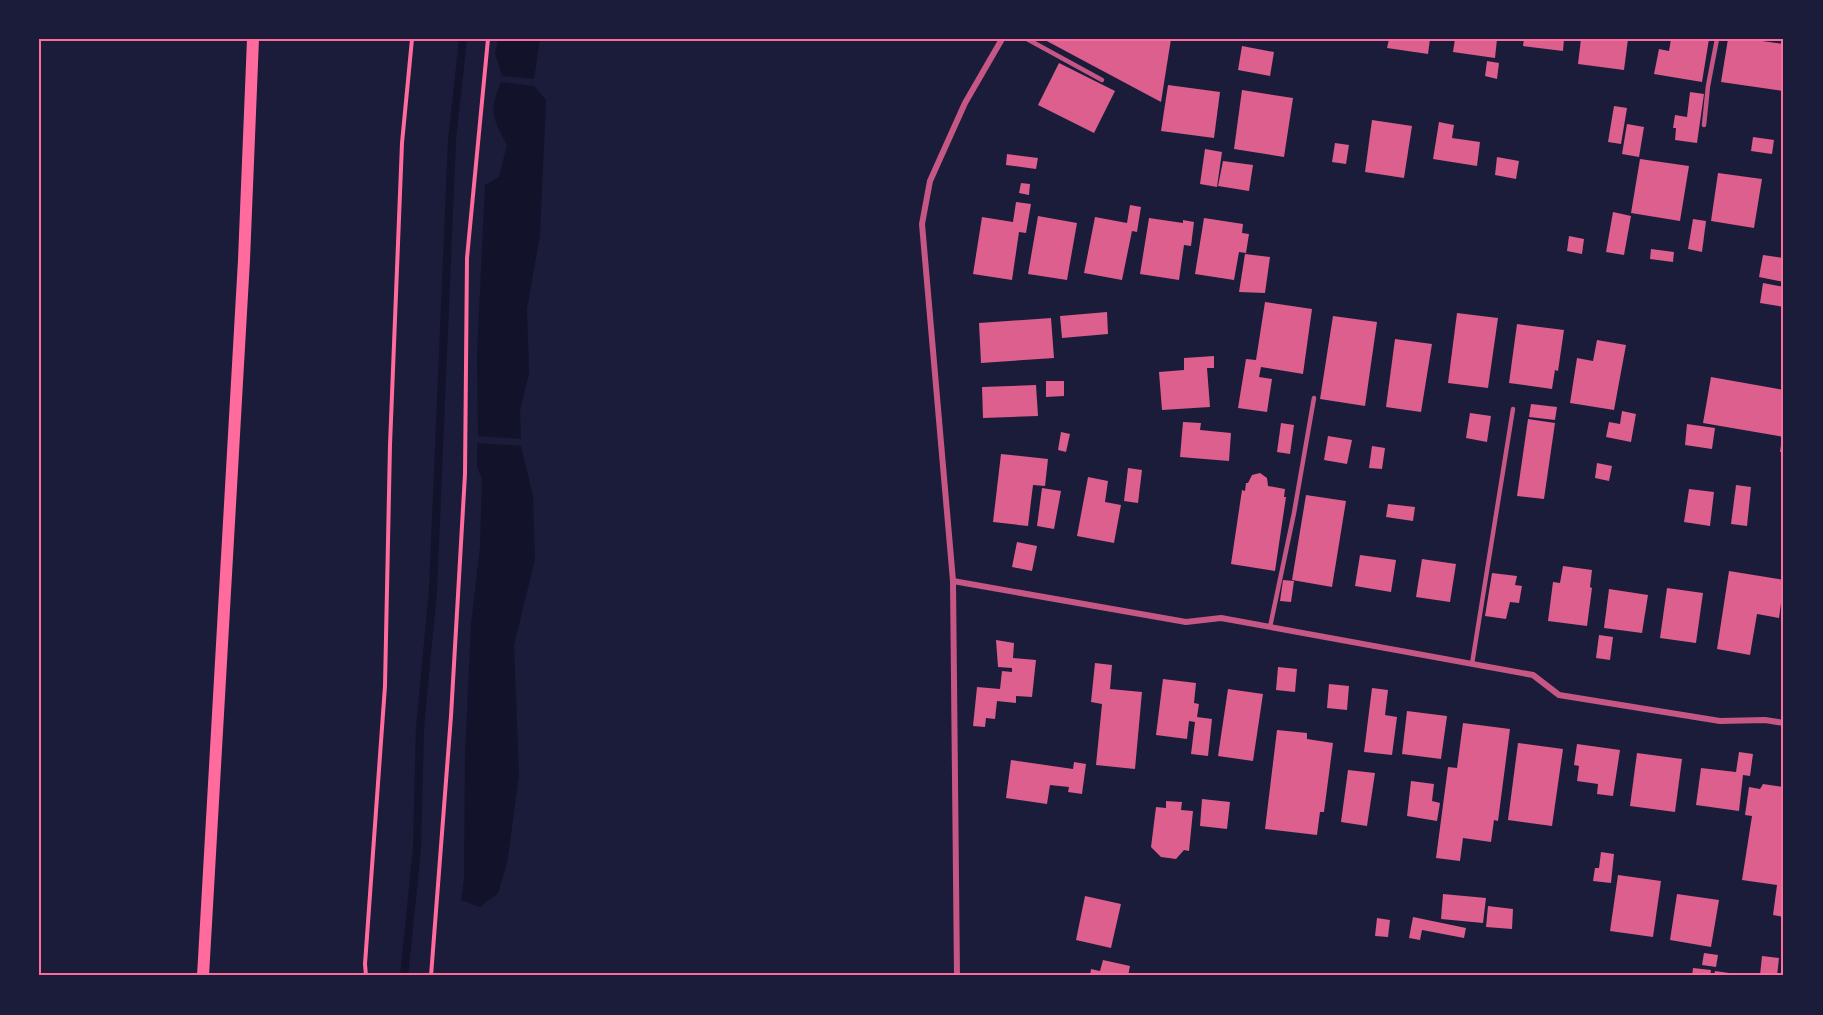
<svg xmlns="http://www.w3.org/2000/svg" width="1823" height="1015" font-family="Jost,sans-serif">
	<rect width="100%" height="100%" fill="#1b1b3a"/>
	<g fill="#12122b">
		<polygon points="498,39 540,39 534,79 502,76 495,53"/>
		<path d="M 501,82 L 534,86 L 546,100 L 540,235 L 527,309 L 529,374 L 520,410 L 521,439 L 478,436 L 477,354 L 485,185 L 499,177 L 507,145 C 492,118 489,111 501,82 Z"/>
		<polygon points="477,443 521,446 533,496 535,559 514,645 519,776 507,863 498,893 480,907 461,900 464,879 465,755 471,625 480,547 482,479 477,467"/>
	</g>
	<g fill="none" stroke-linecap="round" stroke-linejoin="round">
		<polyline stroke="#12122b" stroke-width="8" points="404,976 417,848 420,728 433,590 452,140 463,39"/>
	</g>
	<g fill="#dd5f8e">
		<polygon points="1043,39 1171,39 1161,102"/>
		<polygon points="1389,39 1430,39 1428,54 1387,48"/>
		<polygon points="1455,39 1497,39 1495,58 1453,52"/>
		<polygon points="1524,39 1564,39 1563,51 1523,46"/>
		<polygon points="1581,39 1628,39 1624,70 1578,64"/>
		<polygon points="1671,39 1709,39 1702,82 1654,74 1659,49 1669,51"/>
		<polygon points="1728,39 1748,39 1784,44 1784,91 1721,82"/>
		<polygon points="1242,46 1274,52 1270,76 1238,70"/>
		<polygon points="1487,61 1499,63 1497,79 1485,76"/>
		<polygon points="1059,63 1115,91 1094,133 1038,105"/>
		<polygon points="1168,85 1220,92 1214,138 1161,131"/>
		<polygon points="1242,90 1293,98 1284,157 1234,149"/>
		<polygon points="1690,92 1704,94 1697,143 1675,140 1676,128 1673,128 1675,115 1687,117"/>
		<polygon points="1614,106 1627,108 1621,144 1608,142"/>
		<polygon points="1372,120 1412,126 1404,178 1365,172"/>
		<polygon points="1439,122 1454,125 1452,138 1480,142 1477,166 1433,159"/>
		<polygon points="1627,124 1644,127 1639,157 1622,154"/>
		<polygon points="1753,137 1774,140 1772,154 1751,151"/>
		<polygon points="1335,143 1349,145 1346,164 1332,162"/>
		<polygon points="1205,149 1222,152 1217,187 1200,184"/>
		<polygon points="1007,154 1038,158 1036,169 1006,165"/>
		<polygon points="1497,157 1519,161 1516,179 1495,175"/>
		<polygon points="1640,159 1689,166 1680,221 1631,213"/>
		<polygon points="1223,161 1253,165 1249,191 1218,186"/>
		<polygon points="1718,173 1762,179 1754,228 1711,221"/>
		<polygon points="1021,183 1030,184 1029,195 1019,193"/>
		<polygon points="1016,202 1031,204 1026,233 1019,232 1012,280 973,274 982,217 1013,222"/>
		<polygon points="1130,205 1141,207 1137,232 1132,231 1122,280 1084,273 1095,217 1127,223"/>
		<polygon points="1613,212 1631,216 1624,255 1606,252"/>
		<polygon points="1038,216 1077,223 1067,280 1028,274"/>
		<polygon points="1149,218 1183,223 1183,220 1194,222 1191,246 1184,245 1179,280 1140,274"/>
		<polygon points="1204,218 1243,224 1242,233 1249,234 1246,253 1239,252 1234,280 1195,274"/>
		<polygon points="1693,219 1706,221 1702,252 1688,249"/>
		<polygon points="1569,236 1584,239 1582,254 1567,251"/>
		<polygon points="1651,249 1674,252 1673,262 1650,259"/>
		<polygon points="1245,254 1270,257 1265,293 1239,292"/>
		<polygon points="1763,255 1784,258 1784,282 1759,277"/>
		<polygon points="1763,283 1784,287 1784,307 1760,303"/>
		<polygon points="1265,302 1312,309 1303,374 1261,367 1259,377 1272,379 1267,412 1238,408 1246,359 1256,360"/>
		<polygon points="1107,312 1108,334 1062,338 1060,316"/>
		<polygon points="1457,313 1498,318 1488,388 1448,383"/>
		<polygon points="1333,316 1377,322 1365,406 1320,399"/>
		<polygon points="1051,318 1054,358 981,363 979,323"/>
		<polygon points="1517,324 1564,330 1558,371 1555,370 1552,389 1509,383"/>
		<polygon points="1395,339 1432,344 1421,412 1386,407"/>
		<polygon points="1597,340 1626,345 1614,410 1570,403 1577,358 1593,361"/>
		<polygon points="1214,356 1214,368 1207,368 1210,407 1162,410 1159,372 1184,370 1184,358"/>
		<polygon points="1711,377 1784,390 1784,437 1703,423"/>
		<polygon points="1046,381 1064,381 1064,396 1046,397"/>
		<polygon points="1036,385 1038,416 983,418 982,387"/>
		<polygon points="1531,404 1557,407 1555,420 1529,417"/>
		<polygon points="1622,411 1636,414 1631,442 1606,437 1609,422 1620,424"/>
		<polygon points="1470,413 1491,416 1487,442 1466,438"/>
		<polygon points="1528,419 1555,423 1544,499 1517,496"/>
		<polygon points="1183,422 1201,423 1200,430 1231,433 1229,461 1180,457"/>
		<polygon points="1281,423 1294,425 1290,454 1277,452"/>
		<polygon points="1687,424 1715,428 1712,449 1685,445"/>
		<polygon points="1061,432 1070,434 1066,452 1058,450"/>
		<polygon points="1328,436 1352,440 1347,464 1324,460"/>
		<polygon points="1782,438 1784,439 1784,452 1780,452"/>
		<polygon points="1372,446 1385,448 1382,469 1369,468"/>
		<polygon points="1001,454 1048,459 1045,486 1033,485 1028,526 993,522"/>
		<polygon points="1597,463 1612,466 1609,481 1595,478"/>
		<polygon points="1128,468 1142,470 1138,503 1124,501"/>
		<polygon points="1260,473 1267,478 1268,486 1285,489 1284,497 1286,497 1275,571 1231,564 1242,490 1245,491 1246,483 1248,483 1252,475"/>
		<polygon points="1088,477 1108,481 1105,502 1121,505 1114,543 1077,536"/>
		<polygon points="1736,485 1751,487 1747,526 1731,524"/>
		<polygon points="1042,488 1061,491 1054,529 1037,526"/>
		<polygon points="1689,489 1714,492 1710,526 1684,522"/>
		<polygon points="1306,495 1346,501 1332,587 1292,580"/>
		<polygon points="1388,504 1415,507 1413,521 1386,517"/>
		<polygon points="1017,542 1037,546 1032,571 1012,567"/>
		<polygon points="1360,555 1396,560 1391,592 1355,586"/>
		<polygon points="1422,559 1456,564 1450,602 1416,597"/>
		<polygon points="1563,566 1592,570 1590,587 1592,588 1587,626 1548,621 1553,582 1560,583"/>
		<polygon points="1729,571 1784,580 1779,618 1757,614 1750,655 1717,649"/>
		<polygon points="1492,573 1517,576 1515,585 1522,586 1519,603 1510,602 1506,619 1485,616"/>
		<polygon points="1283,580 1294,581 1291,602 1280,601"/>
		<polygon points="1667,588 1703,593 1696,643 1660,638"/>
		<polygon points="1609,589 1648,595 1642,633 1604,628"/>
		<polygon points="1599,635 1613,637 1610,660 1596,658"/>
		<polygon points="996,640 1014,643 1013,658 1036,660 1032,697 1016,696 1016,703 997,701 995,719 986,718 985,727 973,726 977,687 1000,689 1002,671 1012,672 1012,668 998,667"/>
		<polygon points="1095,663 1112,665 1110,689 1142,692 1135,769 1096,765 1102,704 1091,702"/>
		<polygon points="1278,667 1297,669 1295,692 1276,690"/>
		<polygon points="1163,679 1196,683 1194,703 1199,704 1197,717 1212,719 1208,756 1191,754 1195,722 1189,721 1187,739 1156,735"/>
		<polygon points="1329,684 1349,686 1347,710 1327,708"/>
		<polygon points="1372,688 1388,690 1385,715 1397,717 1392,755 1364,752"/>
		<polygon points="1228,689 1263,694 1253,761 1218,756"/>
		<polygon points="1407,711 1447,716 1441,759 1402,754"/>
		<polygon points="1463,723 1510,729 1498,821 1494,820 1491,842 1463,838 1460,861 1436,858 1448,767 1457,768"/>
		<polygon points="1277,730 1307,733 1307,739 1333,743 1324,812 1320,812 1317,835 1265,829"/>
		<polygon points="1518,743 1563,749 1552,826 1508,820"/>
		<polygon points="1577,744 1620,750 1613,796 1597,794 1598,784 1577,781 1579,766 1574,765"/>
		<polygon points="1739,752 1753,754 1750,776 1743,775 1739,811 1696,805 1701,768 1736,772"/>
		<polygon points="1637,753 1682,759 1675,812 1630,806"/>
		<polygon points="1011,760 1073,769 1074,762 1086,764 1082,794 1068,792 1069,787 1050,785 1047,804 1006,798"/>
		<polygon points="1348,770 1375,773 1367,826 1341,822"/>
		<polygon points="1411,781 1434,784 1432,801 1440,803 1437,821 1407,816"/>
		<polygon points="1763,784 1784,787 1784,917 1773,915 1777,885 1742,880 1752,816 1745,815 1749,787 1760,789"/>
		<polygon points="1202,799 1230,802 1227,829 1200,826"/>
		<polygon points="1166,801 1182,802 1181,810 1193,811 1189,851 1184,850 1176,859 1161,857 1151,847 1156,807 1166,808"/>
		<polygon points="1601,852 1614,854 1611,883 1593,881 1595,868 1599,868"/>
		<polygon points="1618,875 1661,881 1653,937 1610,931"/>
		<polygon points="1443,894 1486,898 1483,923 1441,919"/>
		<polygon points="1677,894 1719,900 1711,947 1670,940"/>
		<polygon points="1085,896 1121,904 1111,948 1076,940"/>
		<polygon points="1488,906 1513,909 1512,929 1486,927"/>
		<polygon points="1413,917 1466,928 1464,938 1422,930 1420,940 1409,938"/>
		<polygon points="1377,918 1390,920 1388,937 1375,936"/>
		<polygon points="1704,953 1718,955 1716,967 1702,965"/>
		<polygon points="1762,956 1779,958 1777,976 1760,975"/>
		<polygon points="1103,960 1130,966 1128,976 1090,976 1091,969 1100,971"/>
		<polygon points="1693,968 1711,970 1710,976 1692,976"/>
		<polygon points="1715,971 1729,973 1729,976 1714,976"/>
	</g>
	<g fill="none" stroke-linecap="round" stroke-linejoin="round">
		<g stroke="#ff6b9d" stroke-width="4">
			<polyline points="366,976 365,964 385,686 390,445 402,143 412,39"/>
			<polyline points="431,976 451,716 465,474 467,258 488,39"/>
		</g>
		<g stroke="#c65784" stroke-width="4.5">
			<polyline points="1027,39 1102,80"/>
			<polyline points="1704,125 1708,86 1717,39"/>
			<polyline points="1270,627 1294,513 1314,398"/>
			<polyline points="1472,664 1513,409"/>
		</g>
		<g stroke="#c65784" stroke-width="6">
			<polyline points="953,581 1186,622 1221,618 1533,675 1559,695 1720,721 1765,720 1784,723"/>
			<polyline points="957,976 953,581 922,224 930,181 965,103 1002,39"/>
		</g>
		<polyline stroke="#ff6b9d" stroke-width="12" points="203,976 244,260 253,39"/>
	</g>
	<rect width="1823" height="1015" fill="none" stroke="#1b1b3a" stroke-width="81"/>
	<rect x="40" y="40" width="1742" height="934" fill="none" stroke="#ff6b9d" stroke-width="2"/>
</svg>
